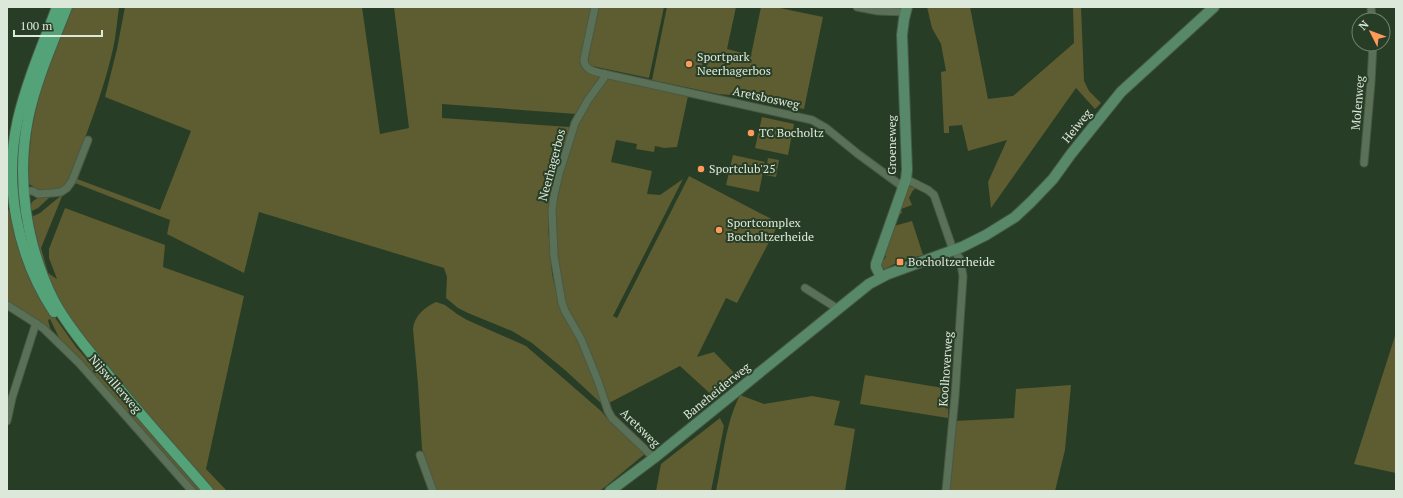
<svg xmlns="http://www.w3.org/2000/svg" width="1403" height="498" font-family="'PT Serif',serif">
	<rect width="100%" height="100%" fill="#283d26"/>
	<g fill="#5e5c31">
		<path d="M 68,7 L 119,7 C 117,21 116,36 113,49 C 103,93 86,135 70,177 L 67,184 L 63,188 L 58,189 L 42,191 L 37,189 L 26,182 L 32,128 L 41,88 Z"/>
		<polygon points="125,7 362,7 380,134 409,128 394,7 592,7 581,63 582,68 586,71 600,76 576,114 442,104 442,118 570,127 558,161 549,197 548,227 552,274 559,304 565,319 585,351 603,405 565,370 532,343 512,331 468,313 458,308 446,298 447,277 444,268 259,212 244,273 167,234 170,220 75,183 77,179 160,210 191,131 105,97 117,49"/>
		<polygon points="599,7 664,7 649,78 587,65"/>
		<polygon points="667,7 736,7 727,49 751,55 761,7 775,7 823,17 804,109 742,96 718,94 652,80"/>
		<polygon points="927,7 970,7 988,99 1013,96 1074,43 1073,7 1081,7 1084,81 1089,91 1101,103 1095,109 1076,88 991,208 988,182 1007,140 968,151 962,125 949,126 949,133 944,133 941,72 946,71 941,44 932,28"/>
		<polygon points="610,77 688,96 677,147 664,148 655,146 654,152 636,149 637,144 616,140 611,162 652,171 647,194 660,195 683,179 613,316 617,318 689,176 779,223 737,303 726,298 697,357 714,352 740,379 715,398 680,366 607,404 590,352 563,302 554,240 554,197 574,129 605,79"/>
		<polygon points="762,117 794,124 788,155 755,148"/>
		<polygon points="733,155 765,162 759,192 726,185"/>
		<polygon points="768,158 779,160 776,177 765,175"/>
		<polygon points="909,186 915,188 914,190 913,190 909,198 912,205 901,209 902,213 897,216 907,187"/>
		<polygon points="63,194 41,248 48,273 57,279 49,258 49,249 65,208 165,245 163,267 244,296 206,469 227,491 213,491 89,350 50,288 29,218 40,213"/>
		<path d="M 52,195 L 38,208 L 28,213 C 30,198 39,197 52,195 Z"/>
		<polygon points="7,208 11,213 54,316 76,347 202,491 194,491 62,344 50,319 48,320 52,335 39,322 7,301"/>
		<polygon points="912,221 923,255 902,260 885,269 882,268 879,265 881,259 884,260 886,256 884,255 894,226"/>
		<path d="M 436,302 L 445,305 L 457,314 L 467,320 L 526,346 L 601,411 L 608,419 L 646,453 L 600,491 L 436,491 L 422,449 L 418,384 L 413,329 C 414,316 425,307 436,302 Z"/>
		<polygon points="1396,333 1396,473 1354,464"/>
		<polygon points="865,375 949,389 948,418 860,404"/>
		<polygon points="1071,385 1065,450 1055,491 948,491 954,421 1014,418 1016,389"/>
		<path d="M 740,395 L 764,404 L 812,396 L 840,401 L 834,425 L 855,429 L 845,491 L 716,491 C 723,459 725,424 740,395 Z"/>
		<polygon points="720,418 724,426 711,491 656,491 661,464"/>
	</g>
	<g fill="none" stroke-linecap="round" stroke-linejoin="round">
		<defs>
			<g id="street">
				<path d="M 595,7 L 584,59 C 584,69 592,71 600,73 L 812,120 L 826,128 L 858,154 L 903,187"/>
				<polyline points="857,7 878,11 905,12"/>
				<polyline points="1371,7 1372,20"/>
				<polyline points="605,74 604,78 588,100 575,123 559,174 554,195 552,210 554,256 562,303 565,311 581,339 598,381 608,411 612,418 654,458"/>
				<polyline points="1364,163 1371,82 1373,44"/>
				<polyline points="906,179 928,190 934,195 952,247 960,259 963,276 955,396 946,491"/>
				<polyline points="23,191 33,191 38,194 52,193 61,192 67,188 72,181 88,140"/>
				<polyline points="805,288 838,309"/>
				<polyline points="7,305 43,328 79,363 192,491"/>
				<polyline points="7,421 12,398 36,323"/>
				<polyline points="420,455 433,491"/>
			</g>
			<g id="secondary">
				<polyline points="881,277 876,267 876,264 906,179 907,170 902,35 904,19 907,7"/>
				<polyline points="610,491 654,458 869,284 888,274 962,247 986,235 1015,217 1031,202 1053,179 1071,154 1121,92 1214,7"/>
			</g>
			<g id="primary">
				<path d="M 67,7 C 53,43 36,80 28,119 C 16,180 26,245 54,301 C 66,323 82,343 98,362 C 133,407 171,448 208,491"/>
				<path d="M 54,312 C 17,256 3,184 18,119 C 27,81 43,44 57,7"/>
			</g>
		</defs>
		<use href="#street" stroke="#485a47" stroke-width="9"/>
		<use href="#secondary" stroke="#485a47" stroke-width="12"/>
		<use href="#primary" stroke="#485a47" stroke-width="12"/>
		<use href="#street" stroke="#5a7158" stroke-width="7"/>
		<use href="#secondary" stroke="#578968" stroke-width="10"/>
		<use href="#primary" stroke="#54a278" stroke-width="10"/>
	</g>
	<g fill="#ff9b5a" stroke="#283d26" stroke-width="1.5">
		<circle cx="689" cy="64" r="4"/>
		<circle cx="751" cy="133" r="4"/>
		<circle cx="701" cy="169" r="4"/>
		<circle cx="719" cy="230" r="4"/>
		<rect x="896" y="258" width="8" height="8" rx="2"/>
	</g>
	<g text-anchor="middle" stroke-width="4" stroke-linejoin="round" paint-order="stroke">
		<g font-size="12" fill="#dce8da" stroke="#283d26" text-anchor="start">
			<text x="697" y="61">Sportpark<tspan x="697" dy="14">Neerhagerbos</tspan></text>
			<text x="759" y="137">TC Bocholtz</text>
			<text x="709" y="173">Sportclub'25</text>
			<text x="727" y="227">Sportcomplex<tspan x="727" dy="14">Bocholtzerheide</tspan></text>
			<text x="908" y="266">Bocholtzerheide</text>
		</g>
		<g font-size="12" fill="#dce8da" stroke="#283d26">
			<text transform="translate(766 98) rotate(12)" y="4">Aretsbosweg</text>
			<text transform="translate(1358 103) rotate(-85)" y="4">Molenweg</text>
			<text transform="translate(1077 126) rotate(-51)" y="4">Heiweg</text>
			<text transform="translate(892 145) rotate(-90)" y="4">Groeneweg</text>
			<text transform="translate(552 165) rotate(-75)" y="4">Neerhagerbos</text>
			<text transform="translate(946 369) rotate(-86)" y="4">Koolhoverweg</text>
			<text transform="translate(115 384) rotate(49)" y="4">Nijswillerweg</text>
			<text transform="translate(717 391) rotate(-39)" y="4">Baneheiderweg</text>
			<text transform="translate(640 428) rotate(44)" y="4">Aretsweg</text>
		</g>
	</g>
	<rect width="1403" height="498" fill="none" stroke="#dce8da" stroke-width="16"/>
	<g transform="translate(1371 32) rotate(312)"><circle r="19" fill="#283d26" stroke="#70816e"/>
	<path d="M0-3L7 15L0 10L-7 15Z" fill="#ff9b5a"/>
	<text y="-6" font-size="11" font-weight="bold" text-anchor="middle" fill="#dce8da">N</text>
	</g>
	<path d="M14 30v6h88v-6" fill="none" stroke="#dce8da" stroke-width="2"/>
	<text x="20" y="30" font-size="12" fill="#dce8da" stroke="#283d26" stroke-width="3" paint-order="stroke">100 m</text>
</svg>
